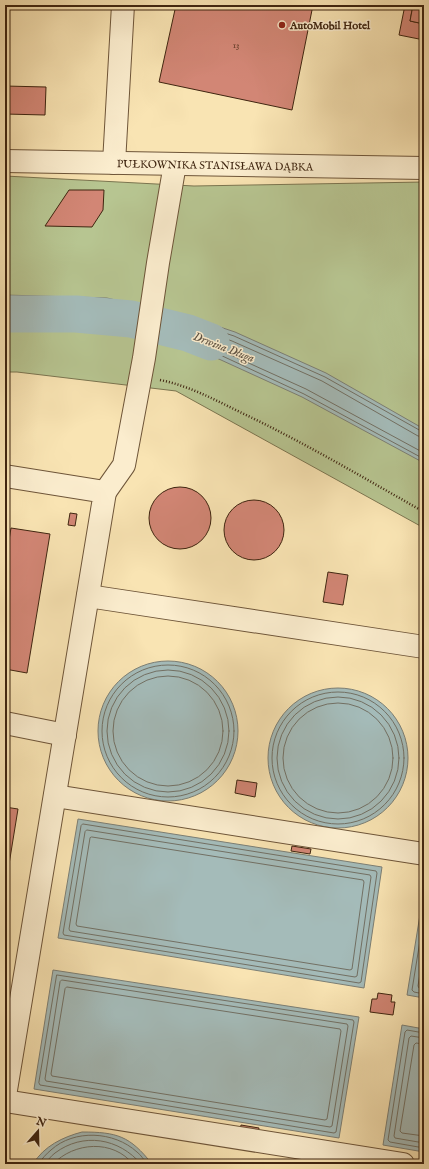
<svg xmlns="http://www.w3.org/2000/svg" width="429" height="1169" font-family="'IM FELL English',serif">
	<rect width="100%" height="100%" fill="#f9e4b3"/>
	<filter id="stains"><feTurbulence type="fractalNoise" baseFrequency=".005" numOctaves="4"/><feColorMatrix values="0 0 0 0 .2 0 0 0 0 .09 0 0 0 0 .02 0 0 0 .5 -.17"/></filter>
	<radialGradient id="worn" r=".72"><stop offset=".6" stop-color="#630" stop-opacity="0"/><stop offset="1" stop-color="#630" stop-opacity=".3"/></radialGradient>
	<polygon fill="#b7c591" stroke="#7b7550" points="5,176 194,186 424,182 424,528 176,391 17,372 5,372"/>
	<g fill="#a4bbb9" stroke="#7c7f75">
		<polygon points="5,295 107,298 137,305 129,332 65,326 5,326"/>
		<polygon points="164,312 184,315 235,332 326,373 424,429 424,463 302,397 186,344 161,341"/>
		<circle cx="168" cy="731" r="70"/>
		<circle cx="338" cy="758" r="70"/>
		<polygon points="78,819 382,867 364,988 58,938"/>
		<polygon points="424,890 424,998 407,995"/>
		<polygon points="53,970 359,1017 339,1138 34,1089"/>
		<polygon points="402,1025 424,1029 424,1152 383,1145"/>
		<path d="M 82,1132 C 117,1132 130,1136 152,1164 L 33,1164 C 44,1146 63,1137 82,1132 Z"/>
		<polygon points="250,1160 271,1160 286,1164 235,1164"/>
	</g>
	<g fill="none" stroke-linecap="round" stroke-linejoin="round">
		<g stroke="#727064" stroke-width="1">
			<polyline points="5,299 106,302 130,308 132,309 126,327 125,328 65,322 5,322"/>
			<polyline points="5,304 106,307 124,311 125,313 123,321 121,322 66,317 5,317"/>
			<polyline points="424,432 421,431 325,377 234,336 183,319 170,317 168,318 165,336 166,337 188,340 304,394 424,459"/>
			<polyline points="424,437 418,436 322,381 232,341 182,323 174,322 172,324 171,331 172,333 189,336 306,389 424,453"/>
			<circle cx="168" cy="731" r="66"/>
			<circle cx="168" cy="731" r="61"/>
			<circle cx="168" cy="731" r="55"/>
			<circle cx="338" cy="758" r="66"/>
			<circle cx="338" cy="758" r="61"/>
			<circle cx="338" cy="758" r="55"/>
			<polygon points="83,824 376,871 377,873 361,982 359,983 64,935 63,933 81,826"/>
			<polygon points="87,830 370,875 371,877 357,976 355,977 70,931 69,929 85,832"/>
			<polygon points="92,837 363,880 364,882 352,969 350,970 77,926 76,924 90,838"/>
			<polyline points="424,916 412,990 414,992 424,994"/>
			<polyline points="424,948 418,986 419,988 424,989"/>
			<polygon points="57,975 353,1020 354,1022 336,1132 334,1133 40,1085 39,1083"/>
			<polygon points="62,980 347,1024 348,1026 332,1126 330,1127 46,1081 45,1079 60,982"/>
			<polygon points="67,987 340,1029 341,1031 327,1119 325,1120 52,1076 51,1074 65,989"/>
			<polyline points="424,1033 407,1030 405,1032 388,1140 390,1142 424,1148"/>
			<polyline points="424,1038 411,1036 409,1038 394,1136 395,1138 424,1143"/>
			<polyline points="424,1044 416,1043 414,1045 400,1131 402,1133 424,1136"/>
			<path d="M 38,1164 C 42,1159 46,1154 51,1150 C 74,1129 114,1131 137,1152 C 141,1155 144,1160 147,1164"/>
			<path d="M 45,1164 C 48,1160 51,1156 55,1153 C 83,1132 119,1138 141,1164"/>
			<path d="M 53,1164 C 74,1142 113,1139 133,1164"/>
		</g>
		<polyline stroke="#a4bbb9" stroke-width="37" points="5,314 76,314 131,319 188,333 211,342"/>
	</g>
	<g fill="#d28675" stroke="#3f2510">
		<polygon points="176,5 263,5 272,7 272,5 313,5 292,110 159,82"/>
		<polygon points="405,5 413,5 410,21 424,24 424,40 399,35"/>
		<polygon points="413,5 424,5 424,24 410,21"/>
		<polygon points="5,86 46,87 45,115 5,114"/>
		<polygon points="69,190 104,190 103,210 92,227 45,226"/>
		<circle cx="180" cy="518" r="31"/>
		<circle cx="254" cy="530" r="30"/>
		<polygon points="70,513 77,514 75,526 68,525"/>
		<polygon points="11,528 50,534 27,673 5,669 5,564"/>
		<polygon points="328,572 348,575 343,605 323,602"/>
		<polygon points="237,780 257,783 255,797 235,793"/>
		<polygon points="5,807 18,809 5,889"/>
		<polygon points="292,846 311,849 310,854 291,851"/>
		<polygon points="378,993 392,995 391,1002 395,1002 393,1015 370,1012 372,999 377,999"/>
		<polygon points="241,1125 259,1128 258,1133 240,1130"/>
	</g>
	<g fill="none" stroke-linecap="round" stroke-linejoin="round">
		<defs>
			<g id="minor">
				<polyline points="5,161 424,168"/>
				<polyline points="114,163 123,5"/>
				<polyline points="5,476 105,492 5,1096"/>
				<polyline points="105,492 124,465 144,358 158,263 175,164"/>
				<polyline points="88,596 424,647"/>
				<polyline points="5,723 65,735"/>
				<polyline points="55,796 424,854"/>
				<polyline points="5,1101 403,1164"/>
			</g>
		</defs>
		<use href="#minor" stroke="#6e5539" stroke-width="24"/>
		<path stroke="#3f2510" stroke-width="2.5" stroke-dasharray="1 2" stroke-linecap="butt" d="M 160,380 C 190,386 215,400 242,413 C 305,443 364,478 424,512"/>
		<use href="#minor" stroke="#fbedce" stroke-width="22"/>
	</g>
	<circle fill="#8f2418" stroke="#fbedce" stroke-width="1.5" cx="282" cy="25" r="4"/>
	<g text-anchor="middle" stroke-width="3" stroke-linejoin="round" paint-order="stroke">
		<g font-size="9" fill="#643d29">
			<text x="236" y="48">13</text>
		</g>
		<g font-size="11" font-weight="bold" fill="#3f2510" stroke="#fbedce" text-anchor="start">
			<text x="290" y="29">AutoMobil Hotel</text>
		</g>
		<g font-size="11" fill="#3f2510" stroke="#fbedce">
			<text transform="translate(215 165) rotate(1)" y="4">PUŁKOWNIKA STANISŁAWA DĄBKA</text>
		</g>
		<g font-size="12" font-style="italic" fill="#5d5243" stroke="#fbedce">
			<text transform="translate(224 347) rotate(21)" y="4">Drwina Długa</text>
		</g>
	</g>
	<rect width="429" height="1169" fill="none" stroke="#f9e4b3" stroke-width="20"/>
	<rect x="6" y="6" width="417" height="1157" fill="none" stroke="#3f2510" stroke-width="2"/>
	<rect x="10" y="10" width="409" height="1149" fill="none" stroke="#3f2510"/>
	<g transform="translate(38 1131) rotate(20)" stroke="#fbedce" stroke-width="3" paint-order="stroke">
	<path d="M0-3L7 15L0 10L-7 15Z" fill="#3f2510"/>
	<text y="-6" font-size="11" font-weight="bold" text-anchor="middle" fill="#3f2510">N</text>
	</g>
	<rect width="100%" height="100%" filter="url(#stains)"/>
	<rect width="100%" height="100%" fill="url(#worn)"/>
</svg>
